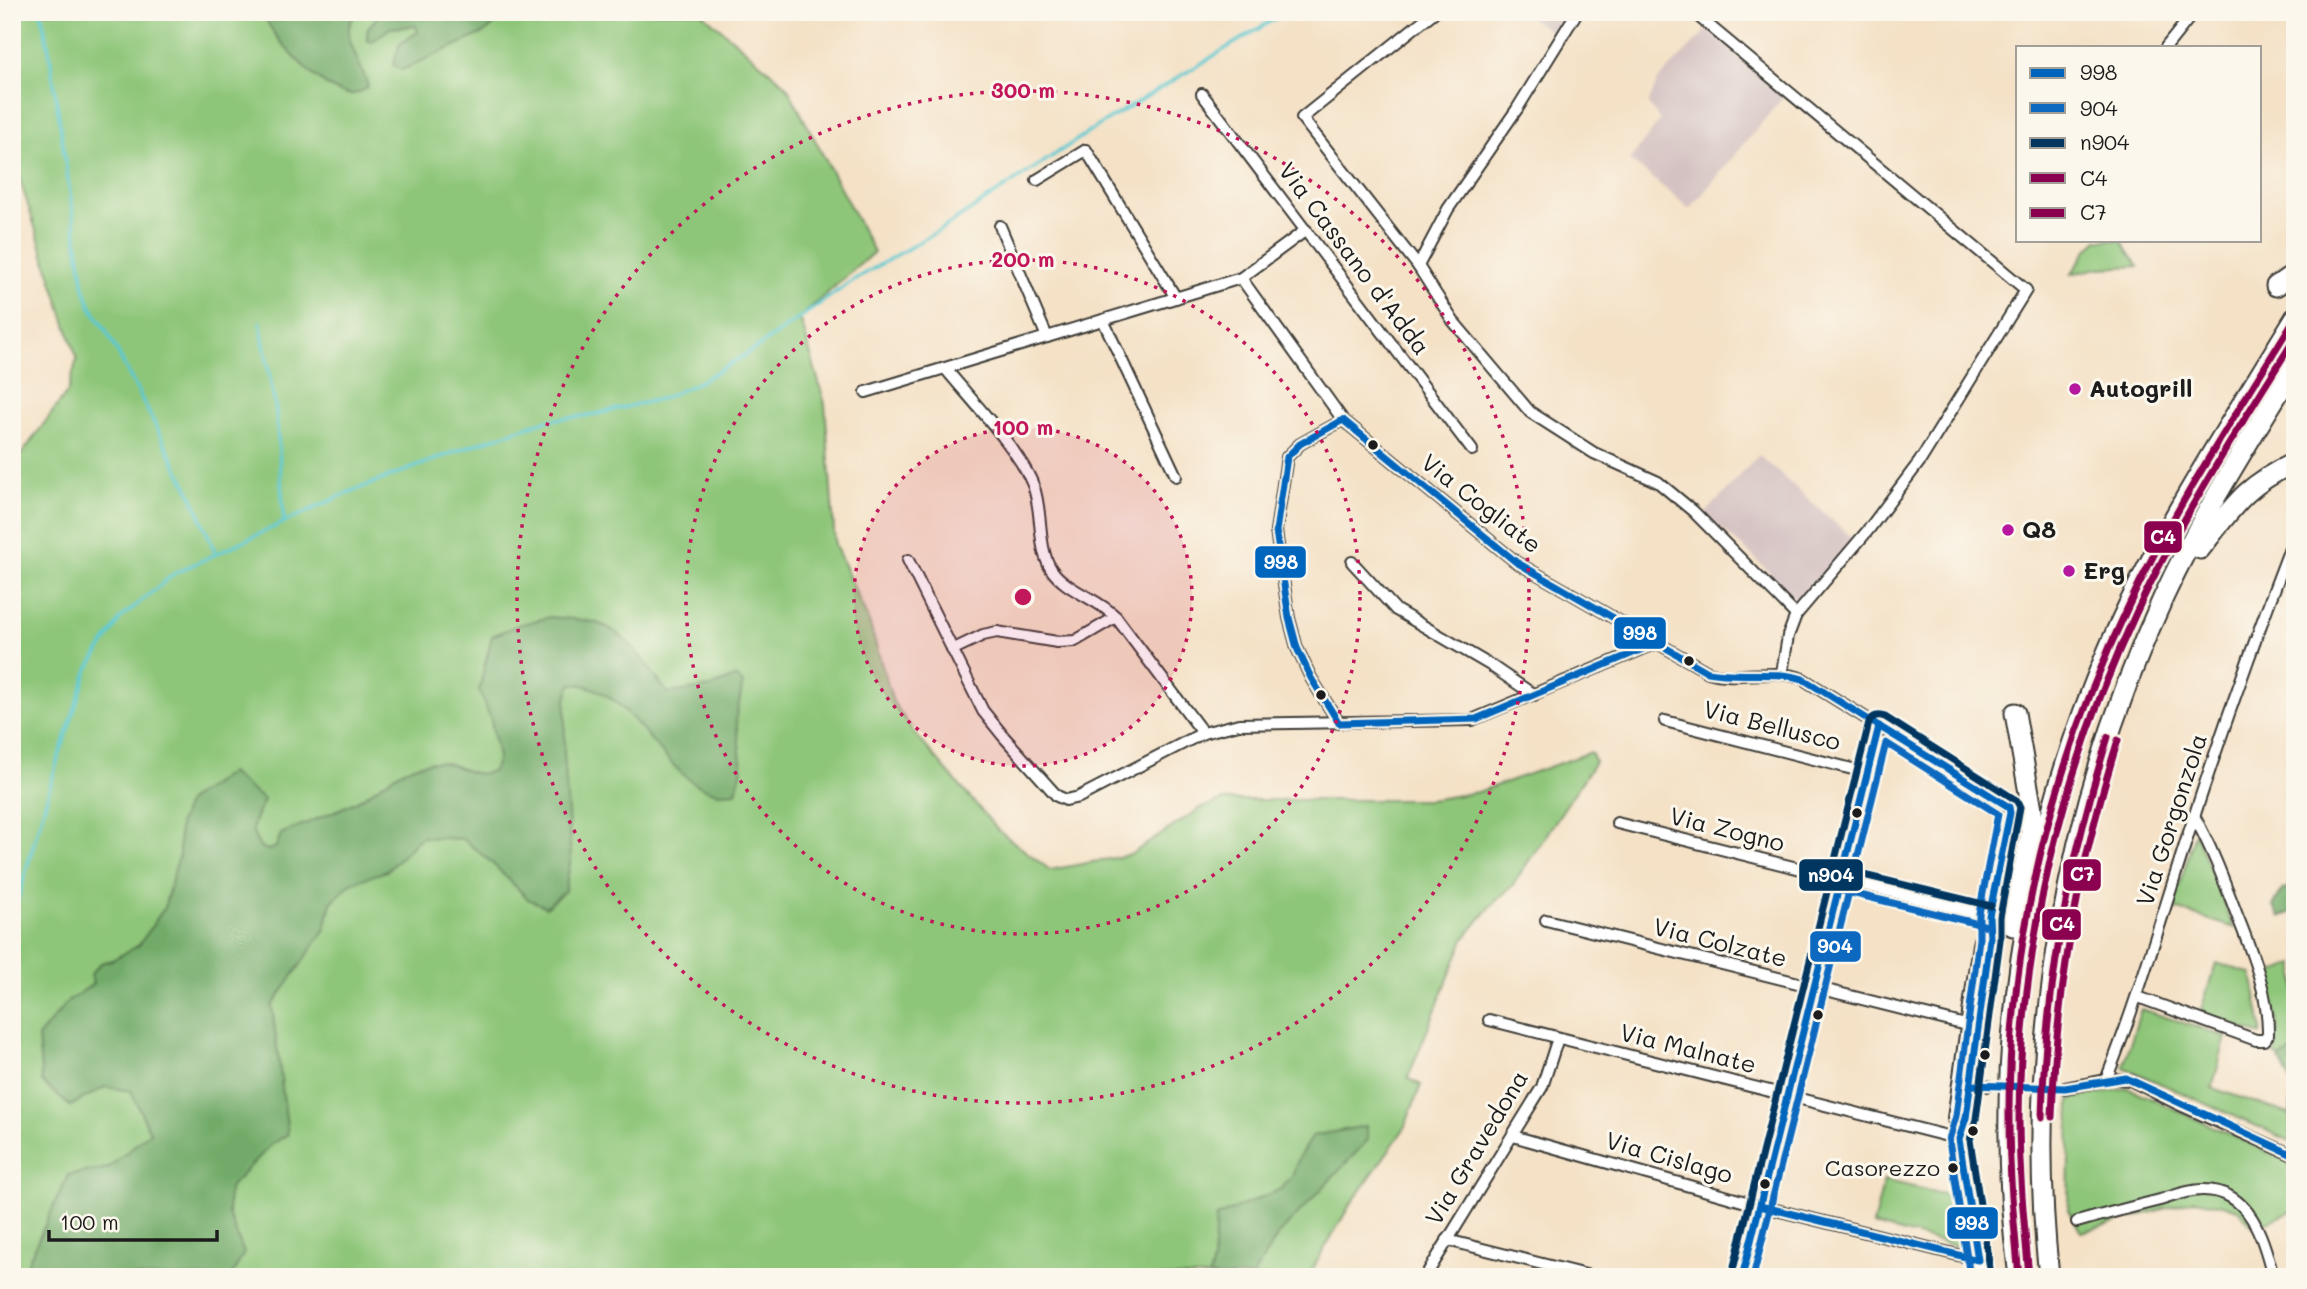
<svg xmlns="http://www.w3.org/2000/svg" width="2307" height="1289" font-family="Mali,sans-serif">
	<rect width="100%" height="100%" fill="#fbf7ec"/>
	<filter id="ink" filterUnits="userSpaceOnUse"><feTurbulence type="fractalNoise" baseFrequency=".0143" numOctaves="2"/><feDisplacementMap in="SourceGraphic" scale="14" xChannelSelector="R" yChannelSelector="G"/><feConvolveMatrix kernelMatrix="1 2 1 2 8 2 1 2 1" color-interpolation-filters="sRGB"/></filter>
	<filter id="wash" filterUnits="userSpaceOnUse"><feTurbulence type="fractalNoise" baseFrequency=".00686" numOctaves="4" result="noise"/><feDisplacementMap in="SourceGraphic" scale="28" xChannelSelector="R" yChannelSelector="G"/><feGaussianBlur stdDeviation="1.57" result="paint"/><feColorMatrix in="noise" values="0 0 0 0 0 0 0 0 0 0 0 0 0 0 0 0 0 1.4 0 .05"/><feComposite in="paint" operator="in"/></filter>
	<g filter="url(#wash)">
		<rect width="100%" height="100%" fill="#f4e1c6"/>
		<g fill="#d2bfbf">
			<polygon points="1523,12 1571,12 1556,36"/>
			<polygon points="1707,30 1784,96 1690,209 1630,160 1660,120 1648,104 1658,80"/>
			<polygon points="1759,455 1853,539 1798,602 1757,560 1705,514"/>
		</g>
		<g fill="#8ec679" stroke="#55714a" stroke-width="2">
			<polygon points="12,12 701,12 786,85 874,252 800,317 825,404 835,545 869,622 893,702 915,734 998,830 1050,870 1130,855 1201,808 1224,800 1429,800 1478,792 1591,752 1595,762 1512,886 1491,906 1464,939 1408,1078 1421,1085 1404,1129 1350,1205 1308,1277 12,1277 12,467 68,391 77,359 12,155"/>
			<polygon points="2098,240 2121,240 2138,266 2098,268 2072,274 2087,250"/>
			<polygon points="2195,832 2234,928 2173,908"/>
			<polygon points="2216,963 2252,974 2262,1027 2261,1035 2200,1013"/>
			<polygon points="2295,964 2295,1063 2275,1055 2278,1029 2267,975"/>
			<polygon points="2141,1009 2226,1037 2212,1088 2295,1116 2295,1143 2123,1067"/>
			<polygon points="2128,1088 2295,1164 2295,1214 2291,1212 2254,1227 2238,1210 2223,1205 2195,1200 2081,1232 2068,1210 2070,1099"/>
			<polygon points="1884,1180 1960,1198 1968,1249 1873,1225"/>
		</g>
		<g fill="#72ab69" stroke="#476442" stroke-width="2">
			<path d="M 263,12 L 356,12 C 354,16 349,23 349,28 C 347,45 365,71 368,87 C 360,93 353,96 343,93 C 318,86 271,37 263,12 Z"/>
			<polygon points="381,12 510,12 484,33 402,70 393,65 400,44 418,32 416,26 390,28 372,42 367,40 368,28"/>
			<path d="M 550,617 C 569,619 592,619 609,628 C 634,642 650,671 668,693 L 711,687 L 735,677 L 743,683 L 736,718 L 742,769 L 736,792 C 729,792 720,794 714,792 C 660,778 632,684 571,684 L 566,699 L 564,752 L 571,858 L 565,891 L 546,907 L 528,899 L 493,864 L 463,839 L 421,837 L 387,871 L 351,883 L 331,903 L 325,929 L 272,1006 L 288,1134 L 271,1145 L 229,1188 L 228,1213 L 244,1253 L 231,1277 L 21,1277 L 68,1175 L 108,1168 L 150,1132 L 131,1091 L 105,1087 L 70,1106 L 42,1082 L 38,1037 L 67,1002 L 93,984 L 91,974 L 101,963 L 112,960 L 139,945 L 164,908 L 179,855 L 179,824 L 188,801 L 230,773 L 264,800 C 255,821 246,827 261,848 L 269,850 L 276,847 L 281,834 C 305,823 331,814 355,802 C 382,787 403,762 436,762 C 457,761 469,780 493,771 L 498,758 L 491,720 L 479,690 L 492,636 L 518,625 Z"/>
			<polygon points="2295,885 2295,911 2280,917 2273,906 2282,890"/>
			<polygon points="2295,1051 2295,1137 2290,1134 2291,1082 2279,1058"/>
			<polygon points="1366,1126 1368,1140 1278,1235 1252,1277 1209,1277 1213,1261 1216,1217 1281,1189 1292,1176 1300,1155 1312,1136"/>
		</g>
		<g fill="none" stroke-linecap="round" stroke-linejoin="round">
			<g stroke="#5bc8d0" stroke-width="3.5">
				<polyline points="41,12 49,50 84,288 91,307 107,332 192,496 216,554"/>
				<polyline points="260,322 276,411 284,521"/>
				<polyline points="12,920 57,762 88,669 121,618 175,573 347,493 473,445 548,420 592,415 664,398 703,380 758,347 852,281 945,227 1098,126 1286,12"/>
			</g>
		</g>
	</g>
	<g filter="url(#ink)">
		<g fill="none" stroke-linecap="round" stroke-linejoin="round">
			<polyline stroke="#c9baa4" stroke-width="10" stroke-dasharray="10 5" stroke-linecap="butt" points="1988,1086 2065,1088"/>
			<defs>
				<g id="minor">
					<polyline points="1434,12 1302,118 1418,266 1453,321 1530,412 1594,453 1658,482 1693,511 1796,615"/>
					<polyline points="1693,12 2026,290 1920,461 1869,529 1796,615 1788,636 1782,673"/>
					<polyline points="2166,47 2194,12"/>
					<polyline points="1202,94 1472,450"/>
					<polyline points="1037,180 1086,150 1176,298"/>
					<polyline points="1000,226 1047,337"/>
					<polyline points="1418,266 1448,209 1517,109 1577,12"/>
					<path d="M 1241,278 L 1343,420 L 1516,562 L 1708,672 C 1739,681 1773,667 1803,679 L 2009,807 L 2010,813 L 1989,916 L 1990,939 L 1966,1118 L 1959,1139"/>
					<polyline points="1103,320 1176,476"/>
					<path d="M 945,368 C 971,400 1018,448 1033,485 C 1043,510 1037,547 1051,569 C 1066,591 1097,598 1116,617 L 1203,733"/>
					<polyline points="866,392 1241,278 1306,230"/>
					<polyline points="908,560 983,711 1004,737 1057,796 1066,800 1079,797 1203,733 1239,724 1472,720 1657,643"/>
					<polyline points="1352,562 1396,610 1490,665 1534,695"/>
					<polyline points="952,650 983,635 997,632 1057,642 1075,641 1116,617"/>
					<polyline points="1665,721 1868,773"/>
					<polyline points="1339,723 1311,678 1297,648 1289,618 1276,531 1287,457 1300,444 1343,420"/>
					<polyline points="1617,823 1989,916"/>
					<polyline points="1546,920 1966,1025"/>
					<path d="M 2138,997 L 2256,1040 L 2264,1040 L 2268,1035 C 2269,994 2252,953 2237,915 C 2224,881 2212,848 2194,816"/>
					<polyline points="1489,1020 1959,1139"/>
					<path d="M 2106,1080 C 2140,994 2165,905 2194,817 C 2225,722 2259,628 2295,535"/>
					<polyline points="1971,1085 1988,1086"/>
					<polyline points="2065,1088 2112,1079 2130,1080 2178,1104 2295,1156"/>
					<polyline points="1513,1136 1760,1206 1978,1260"/>
					<path d="M 2077,1222 C 2105,1214 2132,1207 2160,1200 C 2173,1196 2188,1190 2202,1190 C 2250,1189 2264,1239 2273,1277"/>
					<polyline points="1447,1240 1594,1277"/>
					<polyline points="1425,1277 1542,1087 1558,1038"/>
					<polyline points="1742,1277 1879,726"/>
					<polyline points="1981,1277 1953,1118 1978,944 1982,929 1989,916"/>
				</g>
				<g id="motorway">
					<polyline points="2276,286 2295,273"/>
					<path d="M 2200,549 C 2234,506 2243,487 2295,462"/>
					<polyline points="2013,926 2031,833 2032,810 2015,713"/>
					<path d="M 2019,1277 C 1990,1064 2024,847 2108,650 C 2158,533 2229,426 2295,318"/>
					<path d="M 2049,1277 C 2024,1044 2066,808 2164,596 C 2201,516 2249,441 2295,366"/>
				</g>
			</defs>
			<use href="#minor" stroke="#3c3a36" stroke-width="14"/>
			<use href="#motorway" stroke="#3c3a36" stroke-width="23"/>
			<use href="#minor" stroke="#fff" stroke-width="10"/>
			<use href="#motorway" stroke="#fff" stroke-width="19"/>
			<defs>
				<g id="bus-1">
					<path d="M 1343,420 L 1516,562 L 1708,672 C 1740,678 1772,670 1803,679 L 2009,807 L 2010,813 L 1989,916 L 1990,939 L 1966,1118 L 1959,1139 L 1978,1260 L 1760,1206"/>
					<polyline points="1339,723 1311,678 1297,648 1289,618 1276,531 1287,457 1300,444 1343,420"/>
					<polyline points="1339,723 1476,719 1657,643"/>
					<polyline points="1971,1085 2065,1088 2126,1078 2295,1156"/>
					<polyline points="1742,1277 1879,726"/>
				</g>
				<g id="bus-2">
					<polyline points="1839,890 1987,926"/>
					<polyline points="1753,1277 1886,743 1998,814 1979,914 1979,939 1956,1116 1949,1140 1970,1277"/>
				</g>
				<g id="bus-3">
					<polyline points="1843,870 1991,906"/>
					<path d="M 1732,1274 L 1869,723 C 1872,716 1878,714 1885,717 L 2016,800 L 2020,807 L 2000,917 L 2000,940 L 1976,1119 L 1970,1140 L 1991,1275"/>
				</g>
				<g id="bus-4">
					<path d="M 2042,1117 C 2045,986 2069,862 2108,737"/>
					<path d="M 2019,1277 C 2014,1224 2009,1172 2009,1118 C 2008,943 2053,764 2128,607 C 2175,506 2237,413 2295,318"/>
				</g>
				<g id="bus-5">
					<path d="M 2052,1117 C 2056,987 2079,864 2118,740"/>
					<path d="M 2029,1276 C 2024,1223 2019,1171 2019,1118 C 2020,944 2063,769 2136,613 C 2181,517 2239,428 2295,338"/>
				</g>
			</defs>
			<use href="#bus-1" stroke="#fbf7ec" stroke-width="12"/>
			<use href="#bus-2" stroke="#fbf7ec" stroke-width="12"/>
			<use href="#bus-3" stroke="#fbf7ec" stroke-width="12"/>
			<use href="#bus-4" stroke="#fbf7ec" stroke-width="12"/>
			<use href="#bus-5" stroke="#fbf7ec" stroke-width="12"/>
			<use href="#bus-1" stroke="#0065bd" stroke-width="7"/>
			<use href="#bus-2" stroke="#0c69bf" stroke-width="7"/>
			<use href="#bus-3" stroke="#00365f" stroke-width="7"/>
			<use href="#bus-4" stroke="#8b004f" stroke-width="7"/>
			<use href="#bus-5" stroke="#8b004f" stroke-width="7"/>
		</g>
	</g>
	<circle cx="1023" cy="597" r="169" fill="#c2185b" fill-opacity=".12"/>
	<g fill="none" stroke="#c2185b" stroke-width="3.5" stroke-dasharray="3.5 7">
		<circle cx="1023" cy="597" r="169"/>
		<circle cx="1023" cy="597" r="337"/>
		<circle cx="1023" cy="597" r="506"/>
	</g>
	<g fill="#b5179e" stroke="#fbf7ec" stroke-width="2.5">
		<circle cx="2075" cy="389" r="7"/>
		<circle cx="2008" cy="530" r="7"/>
		<circle cx="2069" cy="571" r="7"/>
	</g>
	<g fill="#1c1c1c" stroke="#fbf7ec" stroke-width="2.5">
		<circle cx="1373" cy="445" r="6"/>
		<circle cx="1689" cy="661" r="6"/>
		<circle cx="1321" cy="695" r="6"/>
		<circle cx="1857" cy="813" r="6"/>
		<circle cx="1818" cy="1015" r="6"/>
		<circle cx="1985" cy="1055" r="6"/>
		<circle cx="1973" cy="1131" r="6"/>
		<circle cx="1953" cy="1168" r="6"/>
		<circle cx="1765" cy="1184" r="6"/>
	</g>
	<g text-anchor="middle" stroke-width="6" stroke-linejoin="round" paint-order="stroke">
		<g font-size="22" fill="#1c1c1c" stroke="#fbf7ec" text-anchor="end">
			<text x="1940" y="1176">Casorezzo</text>
		</g>
		<g font-size="24" fill="#1c1c1c" stroke="#fbf7ec">
			<text transform="translate(1354 259) rotate(53)" y="8">Via Cassano d'Adda</text>
			<text transform="translate(1481 504) rotate(38)" y="8">Via Cogliate</text>
			<text transform="translate(1772 726) rotate(14)" y="8">Via Bellusco</text>
			<text transform="translate(2172 820) rotate(-72)" y="8">Via Gorgonzola</text>
			<text transform="translate(1727 830) rotate(14)" y="8">Via Zogno</text>
			<text transform="translate(1720 943) rotate(14)" y="8">Via Colzate</text>
			<text transform="translate(1688 1049) rotate(14)" y="8">Via Malnate</text>
			<text transform="translate(1477 1148) rotate(-59)" y="8">Via Gravedona</text>
			<text transform="translate(1669 1158) rotate(16)" y="8">Via Cislago</text>
		</g>
		<g font-size="24" font-weight="bold" fill="#1c1c1c" stroke="#fbf7ec" text-anchor="start">
			<text x="2089" y="397">Autogrill</text>
			<text x="2022" y="538">Q8</text>
			<text x="2083" y="579">Erg</text>
		</g>
	</g>
	<circle cx="1023" cy="597" r="10" fill="#c2185b" stroke="#fbf7ec" stroke-width="3.5"/>
	<g font-size="21" text-anchor="middle" font-weight="bold" fill="#c2185b" stroke="#fbf7ec" stroke-width="6" stroke-linejoin="round" paint-order="stroke">
		<text x="1023" y="98">300 m</text>
		<text x="1023" y="267">200 m</text>
		<text x="1023" y="435">100 m</text>
	</g>
	<g stroke="#fbf7ec" stroke-width="2.5">
		<rect x="2143" y="520" width="40" height="34" rx="7" fill="#8b004f"/>
		<rect x="1254" y="545" width="53" height="34" rx="7" fill="#0065bd"/>
		<rect x="1613" y="616" width="54" height="34" rx="7" fill="#0065bd"/>
		<rect x="2062" y="858" width="40" height="34" rx="7" fill="#8b004f"/>
		<rect x="1798" y="858" width="66" height="34" rx="7" fill="#00365f"/>
		<rect x="2041" y="908" width="41" height="33" rx="7" fill="#8b004f"/>
		<rect x="1809" y="930" width="53" height="33" rx="7" fill="#0c69bf"/>
		<rect x="1946" y="1206" width="53" height="34" rx="7" fill="#0065bd"/>
	</g>
	<g font-size="19" text-anchor="middle" font-weight="bold" fill="#fff">
		<text x="2163" y="544">C4</text>
		<text x="1281" y="569">998</text>
		<text x="1640" y="640">998</text>
		<text x="2082" y="881">C7</text>
		<text x="1831" y="882">n904</text>
		<text x="2062" y="931">C4</text>
		<text x="1835" y="953">904</text>
		<text x="1972" y="1230">998</text>
	</g>
	<rect width="2307" height="1289" fill="none" stroke="#fbf7ec" stroke-width="42"/>
	<rect x="2016" y="46" width="245" height="196" fill="#fbf7ec" stroke="#a29f99" stroke-width="2"/>
	<rect x="2030" y="68" width="35" height="10" fill="#0065bd" stroke="#a29f99" stroke-width="2"/>
	<text x="2080" y="80" font-size="21" fill="#1c1c1c">998</text>
	<rect x="2030" y="103" width="35" height="10" fill="#0c69bf" stroke="#a29f99" stroke-width="2"/>
	<text x="2080" y="116" font-size="21" fill="#1c1c1c">904</text>
	<rect x="2030" y="138" width="35" height="10" fill="#00365f" stroke="#a29f99" stroke-width="2"/>
	<text x="2080" y="150" font-size="21" fill="#1c1c1c">n904</text>
	<rect x="2030" y="173" width="35" height="10" fill="#8b004f" stroke="#a29f99" stroke-width="2"/>
	<text x="2080" y="186" font-size="21" fill="#1c1c1c">C4</text>
	<rect x="2030" y="208" width="35" height="10" fill="#8b004f" stroke="#a29f99" stroke-width="2"/>
	<text x="2080" y="220" font-size="21" fill="#1c1c1c">C7</text>
	<path d="M49 1230v10h168v-10" fill="none" stroke="#1c1c1c" stroke-width="3.5"/>
	<text x="60" y="1230" font-size="21" fill="#1c1c1c" stroke="#fbf7ec" stroke-width="5" paint-order="stroke">100 m</text>
</svg>
